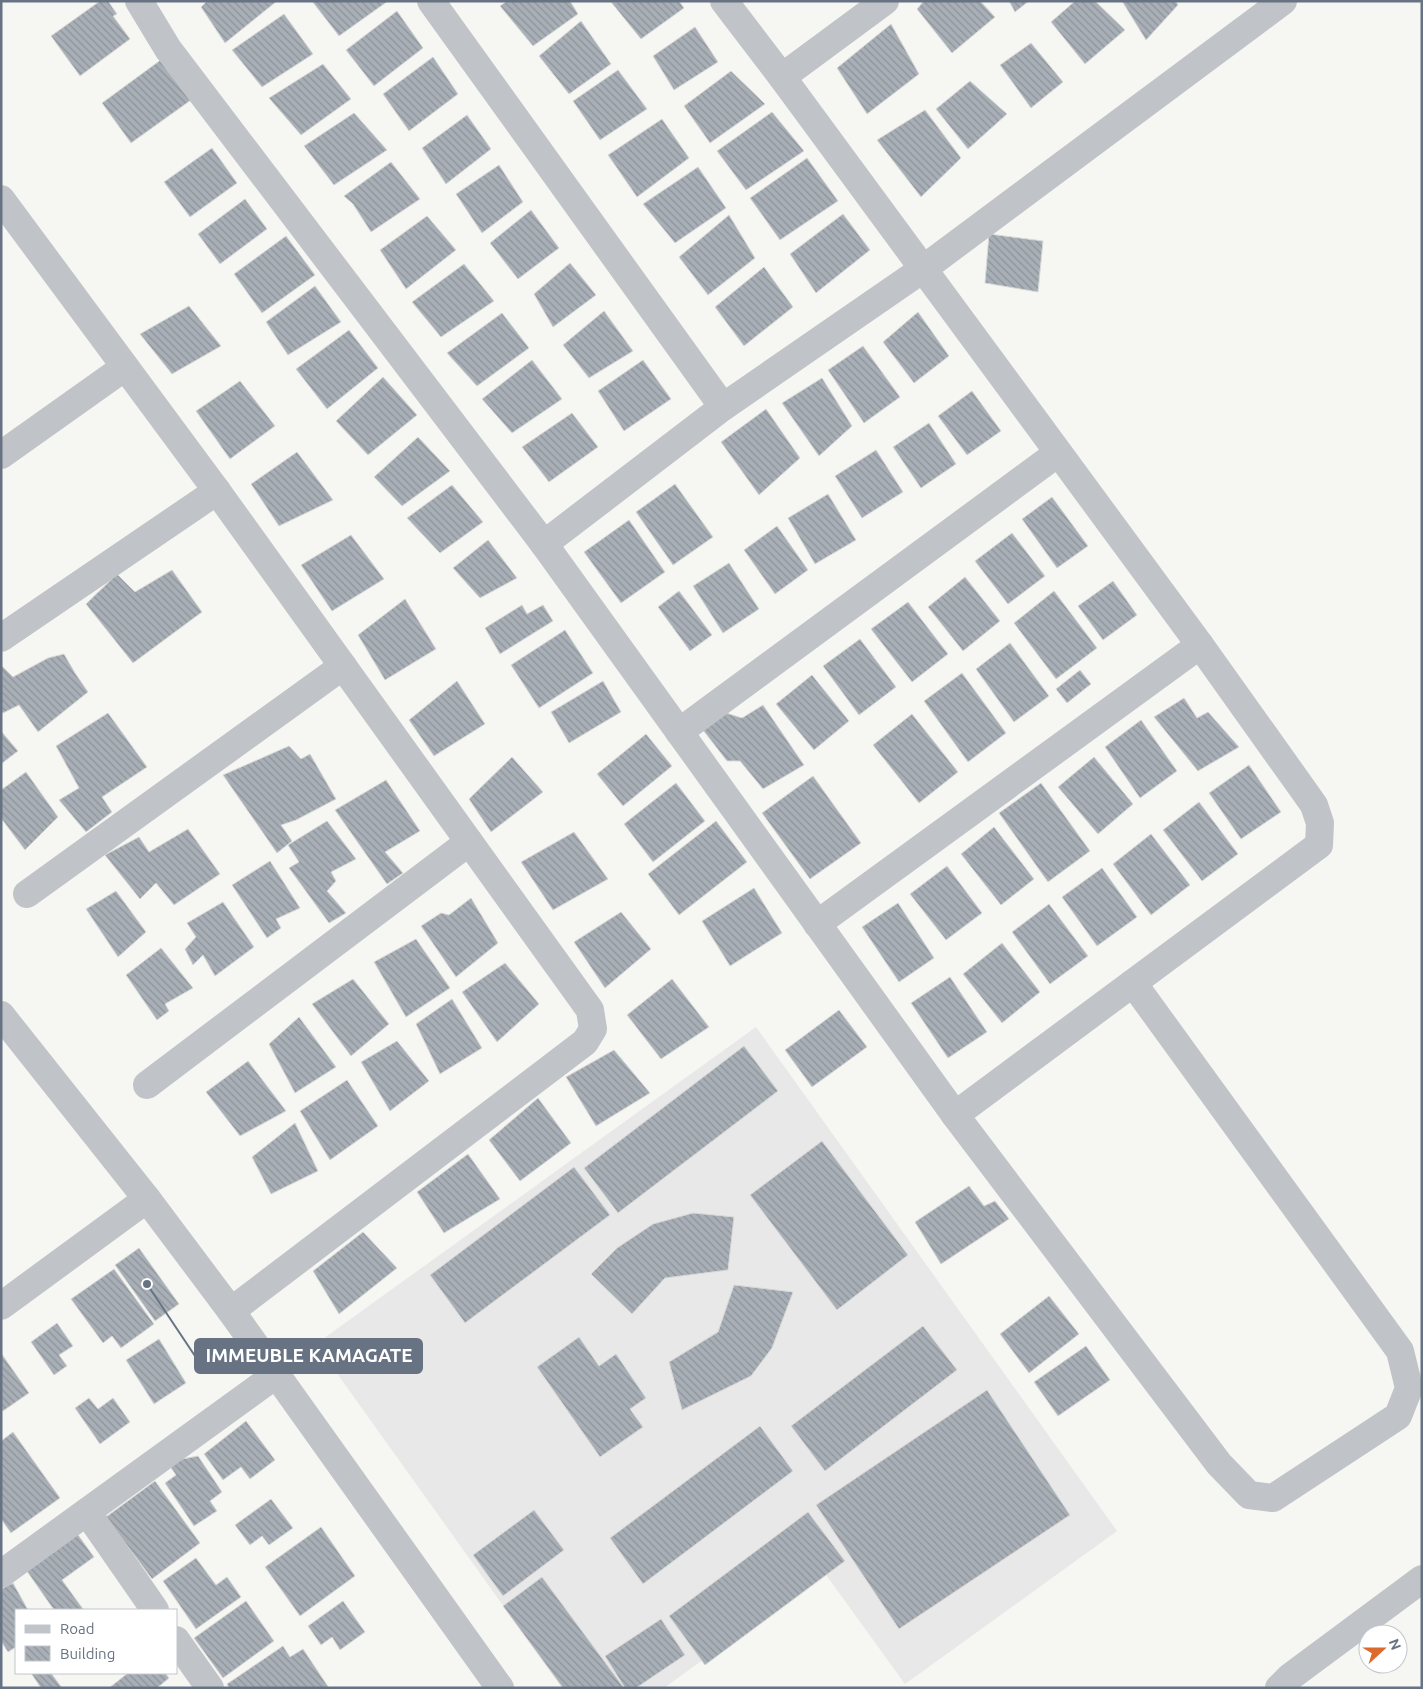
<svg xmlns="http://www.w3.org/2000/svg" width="1423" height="1689" font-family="Ubuntu,sans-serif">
	<defs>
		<pattern id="building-back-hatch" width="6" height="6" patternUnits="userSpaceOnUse" patternTransform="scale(1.25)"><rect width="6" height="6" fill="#a9afb6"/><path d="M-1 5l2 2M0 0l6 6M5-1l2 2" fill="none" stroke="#8d9399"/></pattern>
	</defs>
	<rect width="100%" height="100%" fill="#f6f6f3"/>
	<polygon fill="#e7e8e7" points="756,1027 1117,1531 905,1684 824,1572 664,1688 562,1688 316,1344"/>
	<g fill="url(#building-back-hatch)" stroke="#d8d8d6">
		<polygon points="100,1 108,1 117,14 113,16 130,39 80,76 51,36"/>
		<polygon points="207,1 277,1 225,43 201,7"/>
		<polygon points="312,1 388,1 339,36"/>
		<polygon points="507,1 570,1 578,14 533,46 500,6"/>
		<polygon points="679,1 684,8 641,39 611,2"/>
		<polygon points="924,1 980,1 995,17 952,53 917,9"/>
		<polygon points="1009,1 1029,1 1015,12"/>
		<polygon points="1075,1 1095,1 1125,30 1085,64 1051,22"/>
		<polygon points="1122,1 1176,1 1178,5 1146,40"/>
		<polygon points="397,11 423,48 374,86 346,50"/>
		<polygon points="284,14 313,54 262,87 232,50"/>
		<polygon points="581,21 611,64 569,94 539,56"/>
		<polygon points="891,24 919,74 867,114 837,68"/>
		<polygon points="695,27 718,62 674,90 653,56"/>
		<polygon points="1031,43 1063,82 1031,108 1000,65"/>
		<polygon points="433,57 458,94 409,131 383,94"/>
		<polygon points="162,59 191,100 131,143 102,103"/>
		<polygon points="323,64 351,99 301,135 269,98"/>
		<polygon points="618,70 647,109 600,140 573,101"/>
		<polygon points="731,71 765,104 710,143 684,106"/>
		<polygon points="970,81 1007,114 968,149 936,109"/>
		<polygon points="925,110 961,158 921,197 877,140"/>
		<polygon points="772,112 804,151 746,190 717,151"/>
		<polygon points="354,113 387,150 334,185 304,146"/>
		<polygon points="467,115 491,149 446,184 422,148"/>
		<polygon points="662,119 689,158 637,197 608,155"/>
		<polygon points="212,148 237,183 190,217 164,182"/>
		<polygon points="807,158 838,201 780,240 750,198"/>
		<polygon points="391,162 420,199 371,232 353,204 344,196"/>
		<polygon points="499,165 523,202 482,233 456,194"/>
		<polygon points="698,167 726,208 675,243 643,204"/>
		<polygon points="245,199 267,229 220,264 198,234"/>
		<polygon points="531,210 559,248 518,279 490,243"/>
		<polygon points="843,214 870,250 816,293 790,254"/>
		<polygon points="729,215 755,258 708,295 679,257"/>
		<polygon points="427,216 456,250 406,289 380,250"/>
		<polygon points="989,234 1043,241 1038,292 985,283"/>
		<polygon points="286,236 315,275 262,313 234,274"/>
		<polygon points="570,263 596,295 553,327 534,294"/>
		<polygon points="464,264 494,301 441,337 412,302"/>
		<polygon points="764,267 793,307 744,346 715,307"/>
		<polygon points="315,286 341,322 288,355 266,322"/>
		<polygon points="189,306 221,346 172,374 140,334"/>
		<polygon points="604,311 633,351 589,378 563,345"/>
		<polygon points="918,312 949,356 914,383 883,342"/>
		<polygon points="502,313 529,348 477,386 447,353"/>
		<polygon points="349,330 378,368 327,409 296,369"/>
		<polygon points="863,346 900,397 864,423 828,370"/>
		<polygon points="532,360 562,399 512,433 482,399"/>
		<polygon points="643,360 671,399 624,431 598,391"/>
		<polygon points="383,377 417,415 368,455 336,421"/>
		<polygon points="822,378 852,426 819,456 782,403"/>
		<polygon points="240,381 275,426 230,459 196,411"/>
		<polygon points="972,391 1001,431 967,455 938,416"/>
		<polygon points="766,409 800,458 759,495 721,442"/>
		<polygon points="572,413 598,447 549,482 522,447"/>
		<polygon points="929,423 956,464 921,488 893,447"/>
		<polygon points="418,437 450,471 402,506 374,477"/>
		<polygon points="876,450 903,492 862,518 835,476"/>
		<polygon points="297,452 333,500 279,526 251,484"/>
		<polygon points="675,484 713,537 673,565 636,512"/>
		<polygon points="452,485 483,522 440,553 407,518"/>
		<polygon points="828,494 856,540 815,564 788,518"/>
		<polygon points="1052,497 1088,546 1057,568 1022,519"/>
		<polygon points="629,520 665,572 621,603 584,552"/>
		<polygon points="777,526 808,570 775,594 744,550"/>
		<polygon points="1012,533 1045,576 1008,604 975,561"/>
		<polygon points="351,535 384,579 332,611 301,565"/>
		<polygon points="488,540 517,578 480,598 453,568"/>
		<polygon points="729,563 759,609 723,633 693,586"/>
		<polygon points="172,570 202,612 133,663 86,604 117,574 135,592"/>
		<polygon points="965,577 1000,621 963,651 928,607"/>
		<polygon points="1113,581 1137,615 1103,640 1078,606"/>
		<polygon points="679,591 712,635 690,651 658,607"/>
		<polygon points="1054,591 1097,648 1056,679 1014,623"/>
		<polygon points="405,599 436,649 385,680 358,635"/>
		<polygon points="908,602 948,654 912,682 871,629"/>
		<polygon points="522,605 527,614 543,605 553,621 500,654 485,628"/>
		<polygon points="565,630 593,673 539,708 511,665"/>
		<polygon points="860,639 896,687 859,715 823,666"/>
		<polygon points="1010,643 1049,696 1014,722 976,669"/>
		<polygon points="64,654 75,673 88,692 38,732 19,705 3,713 1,712 1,665 13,677 48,658"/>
		<polygon points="1080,670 1091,684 1067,703 1056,689"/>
		<polygon points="962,673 1006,733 968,762 924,701"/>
		<polygon points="812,675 849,721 814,750 776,704"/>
		<polygon points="457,681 485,724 434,756 409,720"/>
		<polygon points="603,681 621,712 569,743 551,712"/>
		<polygon points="1184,698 1197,718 1208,712 1239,747 1198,771 1154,717"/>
		<polygon points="763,705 804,765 763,789 740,761 727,761 703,730 726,713 742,718"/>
		<polygon points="108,713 147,767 102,797 112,812 86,832 59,800 79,788 56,746"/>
		<polygon points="912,714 958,772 919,803 873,745"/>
		<polygon points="1141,720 1177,771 1140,798 1105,747"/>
		<polygon points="1,731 18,751 1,764"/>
		<polygon points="646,734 672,766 623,806 597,774"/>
		<polygon points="289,746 301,759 310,754 336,799 296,820 281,825 292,841 277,853 223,775"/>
		<polygon points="512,757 543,792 491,832 469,799"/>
		<polygon points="1094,757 1133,804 1098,834 1058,787"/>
		<polygon points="1249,765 1281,812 1241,839 1209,793"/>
		<polygon points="26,772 58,817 25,850 1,818 1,790"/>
		<polygon points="813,776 861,843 810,879 762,813"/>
		<polygon points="386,780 420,831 385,852 403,873 387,884 335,810"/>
		<polygon points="676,783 705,821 653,862 624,824"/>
		<polygon points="1041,783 1090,851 1048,882 999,813"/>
		<polygon points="1199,802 1238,854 1202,881 1163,830"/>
		<polygon points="327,821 356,859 331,872 336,881 327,891 346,913 329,923 289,868 299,862 288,845"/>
		<polygon points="716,821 747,862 679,915 648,874"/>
		<polygon points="994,827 1034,879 1001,905 961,854"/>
		<polygon points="188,829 220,874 174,905 156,883 140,899 105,855 139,837 149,852"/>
		<polygon points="574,832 608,879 553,910 521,862"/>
		<polygon points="1151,834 1190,885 1151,915 1113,864"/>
		<polygon points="270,861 300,908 276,919 281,928 267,938 232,885"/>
		<polygon points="947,866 982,913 946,940 910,894"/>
		<polygon points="1102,868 1137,917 1097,946 1062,897"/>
		<polygon points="754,888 782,933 730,966 702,921"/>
		<polygon points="116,891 146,932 118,957 86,909"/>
		<polygon points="471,898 498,943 456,977 421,926 441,913 449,915"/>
		<polygon points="223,902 254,947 215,976 203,955 193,965 185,949 196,937 187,923"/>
		<polygon points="898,903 934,958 899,982 862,927"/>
		<polygon points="1049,904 1088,956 1050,984 1012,932"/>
		<polygon points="621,912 651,949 605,988 574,942"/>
		<polygon points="416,939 450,988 406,1017 374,962"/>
		<polygon points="1002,943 1040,992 1002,1023 963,974"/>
		<polygon points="161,948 193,988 165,1004 169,1011 157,1020 126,975"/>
		<polygon points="505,963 539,1004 497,1042 462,992"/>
		<polygon points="950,977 987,1032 948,1058 911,1003"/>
		<polygon points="353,979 389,1024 351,1056 312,1004"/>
		<polygon points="672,979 709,1027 661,1059 627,1015"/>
		<polygon points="452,999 482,1048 440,1074 416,1024"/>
		<polygon points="839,1010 867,1047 812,1087 785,1050"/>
		<polygon points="299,1017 336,1067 295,1093 269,1044"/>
		<polygon points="397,1041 429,1081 390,1111 361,1062"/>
		<polygon points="744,1046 778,1091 618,1213 584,1168"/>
		<polygon points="614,1050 650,1093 596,1126 566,1077"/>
		<polygon points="248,1061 286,1111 240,1136 206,1092"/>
		<polygon points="347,1080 378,1126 330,1160 300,1111"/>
		<polygon points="538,1098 571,1143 520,1181 489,1140"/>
		<polygon points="295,1123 318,1171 271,1194 252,1157"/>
		<polygon points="822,1141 908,1255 837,1310 750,1195"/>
		<polygon points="468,1154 500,1199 444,1233 417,1192"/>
		<polygon points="574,1167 610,1215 465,1323 430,1275"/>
		<polygon points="969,1186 984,1206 995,1201 1009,1219 941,1264 915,1222"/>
		<polygon points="693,1213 734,1217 728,1270 665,1278 632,1314 591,1274 617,1248 653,1224"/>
		<polygon points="363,1232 397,1268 339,1314 313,1271"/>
		<polygon points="139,1248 179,1304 155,1321 115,1265"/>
		<polygon points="114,1269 154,1324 121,1348 112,1336 103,1343 71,1299"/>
		<polygon points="734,1285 793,1292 772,1348 751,1376 682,1410 669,1362 718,1332"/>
		<polygon points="1049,1296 1079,1334 1029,1373 1000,1334"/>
		<polygon points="57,1323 73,1346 59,1355 67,1366 54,1375 31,1342"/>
		<polygon points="923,1326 957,1370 825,1471 791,1426"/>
		<polygon points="579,1337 599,1366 616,1354 646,1398 630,1409 643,1427 600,1457 537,1367"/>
		<polygon points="159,1339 186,1383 154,1404 126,1360"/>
		<polygon points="1086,1346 1110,1380 1058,1416 1034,1382"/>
		<polygon points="1,1353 29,1393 3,1411 1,1409"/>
		<polygon points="987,1390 1070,1515 899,1629 816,1505"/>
		<polygon points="89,1398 98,1409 113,1398 130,1422 100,1444 75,1408"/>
		<polygon points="246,1421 275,1460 250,1479 241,1467 223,1480 204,1454"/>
		<polygon points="760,1426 793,1471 643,1584 610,1538"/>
		<polygon points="13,1432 60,1498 11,1533 1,1519 1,1441"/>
		<polygon points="198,1456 222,1492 210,1501 217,1511 194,1526 165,1483 176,1475 167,1462"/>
		<polygon points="155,1481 200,1543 152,1579 106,1517"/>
		<polygon points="271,1499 293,1528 269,1545 262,1536 250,1545 235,1525"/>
		<polygon points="534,1510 564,1550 503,1596 473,1555"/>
		<polygon points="808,1512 845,1561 705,1665 669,1616"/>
		<polygon points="321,1527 355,1576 300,1616 265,1567"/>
		<polygon points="73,1528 94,1557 62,1580 83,1609 81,1610 54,1610 22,1564"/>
		<polygon points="196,1558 216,1585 227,1577 241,1597 196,1629 163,1581"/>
		<polygon points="542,1577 624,1688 563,1688 503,1606"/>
		<polygon points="13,1583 28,1610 16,1610 16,1647 8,1652 1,1641 1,1589"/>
		<polygon points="246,1601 274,1641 223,1678 194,1638"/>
		<polygon points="343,1601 365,1632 340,1650 332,1637 321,1645 308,1626"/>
		<polygon points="661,1619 685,1655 636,1688 625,1688 605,1656"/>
		<polygon points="283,1646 290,1657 303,1649 329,1688 229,1688 227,1684"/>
		<polygon points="31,1673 51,1673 62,1688 41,1688"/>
		<polygon points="128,1673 165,1673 169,1678 157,1688 109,1688"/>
	</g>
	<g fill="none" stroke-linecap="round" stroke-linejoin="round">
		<g stroke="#c0c3c7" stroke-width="28">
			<polyline points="139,1 168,49 544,544 955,1115 1219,1464 1249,1495 1273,1498 1398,1416 1409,1388 1400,1351 1133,983"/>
			<polyline points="431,1 723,407"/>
			<polyline points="724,1 782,77 1200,645 1314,805 1320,823 1319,845 955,1115"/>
			<polyline points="782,77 885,1"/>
			<polyline points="1,199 217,491 590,1010 593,1029 585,1042 231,1311"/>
			<polyline points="1,455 125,367"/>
			<polyline points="544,544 723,407 923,269 1283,1"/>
			<polyline points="1,638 217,491"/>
			<polyline points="679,732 1058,453"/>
			<polyline points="27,894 343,666"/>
			<polyline points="817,924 1200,645"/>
			<polyline points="1,1015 147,1199 231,1311 500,1688"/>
			<polyline points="147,1085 469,842"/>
			<polyline points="1,1306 147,1199"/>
			<polyline points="87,1512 155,1610"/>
			<polyline points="1,1574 277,1374"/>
			<polyline points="176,1640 210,1688"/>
			<polyline points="1279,1688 1290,1677 1422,1579"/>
		</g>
	</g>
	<path fill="none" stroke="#677383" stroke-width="2" d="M147 1284L195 1356"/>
	<circle fill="#677383" stroke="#fff" stroke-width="2" cx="147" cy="1284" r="5"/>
	<rect fill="#677383" stroke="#677383" stroke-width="2" x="195" y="1339" width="227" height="34" rx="5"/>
	<g font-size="19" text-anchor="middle" font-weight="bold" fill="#fff">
		<text x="309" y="1362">IMMEUBLE KAMAGATE</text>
	</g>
	<rect width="1423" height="1689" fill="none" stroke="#677383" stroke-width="5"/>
	<rect x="15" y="1609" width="162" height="65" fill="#ffffff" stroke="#c2c7cd"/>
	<rect x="25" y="1625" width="25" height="8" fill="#c0c3c7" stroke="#c2c7cd"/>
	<text x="60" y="1634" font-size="15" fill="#677383">Road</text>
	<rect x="25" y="1646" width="25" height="15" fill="url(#building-back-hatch)" stroke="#c2c7cd"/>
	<text x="60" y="1659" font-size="15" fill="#677383">Building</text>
	<g transform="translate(1383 1649) rotate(69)"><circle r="24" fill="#ffffff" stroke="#c2c7cd"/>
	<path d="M0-4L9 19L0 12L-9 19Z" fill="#dc692d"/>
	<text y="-8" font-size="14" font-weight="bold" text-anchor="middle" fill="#677383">N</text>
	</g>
</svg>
